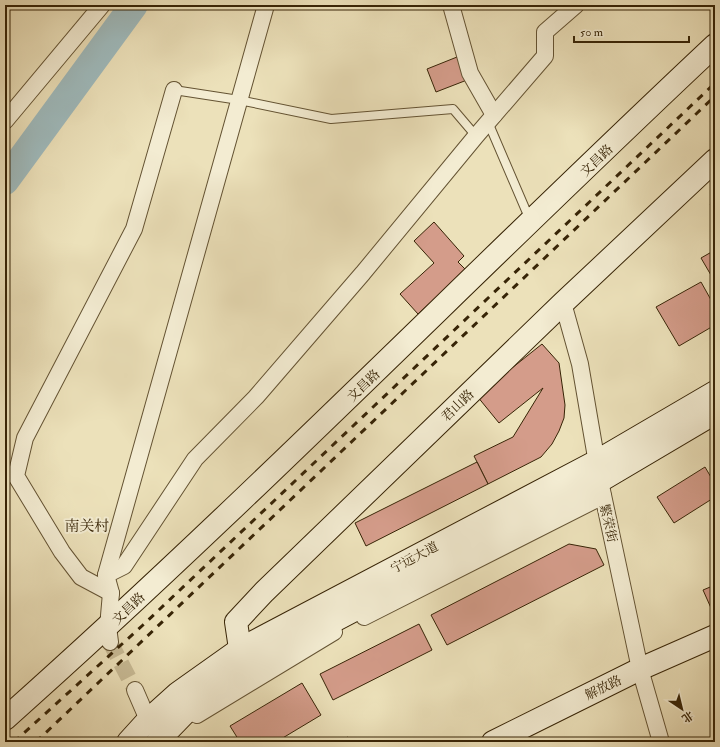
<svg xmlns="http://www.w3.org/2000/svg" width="720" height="747" font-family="'IM FELL Double Pica','Noto Serif SC',serif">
	<rect width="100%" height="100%" fill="#ece1ba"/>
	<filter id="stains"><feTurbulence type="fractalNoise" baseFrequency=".005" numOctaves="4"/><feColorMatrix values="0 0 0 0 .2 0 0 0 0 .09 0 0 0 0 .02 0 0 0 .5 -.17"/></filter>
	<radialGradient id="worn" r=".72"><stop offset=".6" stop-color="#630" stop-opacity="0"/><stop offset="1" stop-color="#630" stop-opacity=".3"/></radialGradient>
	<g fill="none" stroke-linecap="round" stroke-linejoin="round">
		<polyline stroke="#9fbabc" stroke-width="28" points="5,181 134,5"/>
	</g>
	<g fill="#d49c8a" stroke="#372406">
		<polygon points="457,57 467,80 436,92 427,69"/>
		<polygon points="715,199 715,210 710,205"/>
		<polygon points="434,222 464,256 458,262 466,270 418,314 400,294 434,263 414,241"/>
		<polygon points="715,250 715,282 701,258"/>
		<polygon points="701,282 715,307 715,325 679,346 656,307"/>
		<polygon points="542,344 559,363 565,405 564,418 559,431 552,444 541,457 488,484 474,456 513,437 543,388 499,423 477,396"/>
		<polygon points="477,462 488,484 366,546 355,523"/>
		<polygon points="705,467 715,484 715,497 674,523 657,497"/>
		<polygon points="569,544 596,549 604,565 447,645 431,615"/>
		<polygon points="715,585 715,617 703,590"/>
		<polygon points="419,624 432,650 333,700 320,674"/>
		<polygon points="302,683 321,715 276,742 240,742 230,726"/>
		<polygon points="348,737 351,742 337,742"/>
	</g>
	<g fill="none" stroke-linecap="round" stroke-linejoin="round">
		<polyline stroke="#c8bb96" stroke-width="16" stroke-dasharray="16 8" stroke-linecap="butt" points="110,642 135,690"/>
		<defs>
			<g id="lane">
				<polyline points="174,90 239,100 331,119 453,109 476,136"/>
				<polyline points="488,122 530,220"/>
			</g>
			<g id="street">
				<polyline points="451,5 470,73 494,115"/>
				<polyline points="5,121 102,5"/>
				<polyline points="563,303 580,364 600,481 640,669 661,742"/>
				<polyline points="106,575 124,566 195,459 256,397 363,273 476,136 545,56 545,32 576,5"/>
				<polyline points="111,593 81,577 62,552 16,476 25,438 134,229 174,90"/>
				<polyline points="364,617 603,496"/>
				<polyline points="110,642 108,627 111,593 106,575 266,5"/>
				<polyline points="135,690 148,720 154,727"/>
				<polyline points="197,715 334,632"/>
			</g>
			<g id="secondary">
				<polyline points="252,664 240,649 236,622 264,592 563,303 715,160"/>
				<path d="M 5,719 C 249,502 477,268 715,45"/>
				<polyline points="128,742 148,720 178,693 240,649 597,461 715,392"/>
				<polyline points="157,742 189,709 252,664 600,481 715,413"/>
				<polyline points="493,742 640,669 715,636"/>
			</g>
		</defs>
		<use href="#lane" stroke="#645333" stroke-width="10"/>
		<use href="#street" stroke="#645333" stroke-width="18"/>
		<use href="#secondary" stroke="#372406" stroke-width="24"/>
		<use href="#lane" stroke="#f3ecd2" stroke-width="8"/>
		<use href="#street" stroke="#f3ecd2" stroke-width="16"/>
		<use href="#secondary" stroke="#f3ecd2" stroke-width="22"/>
		<g stroke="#372406" stroke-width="3" stroke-dasharray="7 7" stroke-linecap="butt">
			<polyline points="14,742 143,625 715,83"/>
			<polyline points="36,742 715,96"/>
		</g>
	</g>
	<g text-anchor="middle" stroke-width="4" stroke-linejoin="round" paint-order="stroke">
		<g font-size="13" fill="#372406" stroke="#f3ecd2">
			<text transform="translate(596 160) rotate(-44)" y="5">文昌路</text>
			<text transform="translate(363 385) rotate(-44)" y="5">文昌路</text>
			<text transform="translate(457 405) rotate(-44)" y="5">君山路</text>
			<text transform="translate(609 523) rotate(77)" y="5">繁荣街</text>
			<text transform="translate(414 557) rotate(-28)" y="5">宁远大道</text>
			<text transform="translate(128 608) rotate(-44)" y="5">文昌路</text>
			<text transform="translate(603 687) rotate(-26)" y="5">解放路</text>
		</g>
		<g font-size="15" fill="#372406" stroke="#f3ecd2">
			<text x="87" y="531">南关村</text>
		</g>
	</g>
	<rect width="720" height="747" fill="none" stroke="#ece1ba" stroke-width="20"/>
	<rect x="6" y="6" width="708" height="735" fill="none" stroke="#372406" stroke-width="2"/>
	<rect x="10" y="10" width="700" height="727" fill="none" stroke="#372406"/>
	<g transform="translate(682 709) rotate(145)" stroke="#f3ecd2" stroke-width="3" paint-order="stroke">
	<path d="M0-3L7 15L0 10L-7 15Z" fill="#372406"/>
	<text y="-6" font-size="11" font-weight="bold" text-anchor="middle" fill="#372406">北</text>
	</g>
	<path d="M574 36v6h115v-6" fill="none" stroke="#372406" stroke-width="2"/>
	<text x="580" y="36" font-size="12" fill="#372406" stroke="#f3ecd2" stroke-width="3" paint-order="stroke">50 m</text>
	<rect width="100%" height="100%" filter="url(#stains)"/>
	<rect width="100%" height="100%" fill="url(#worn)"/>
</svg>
